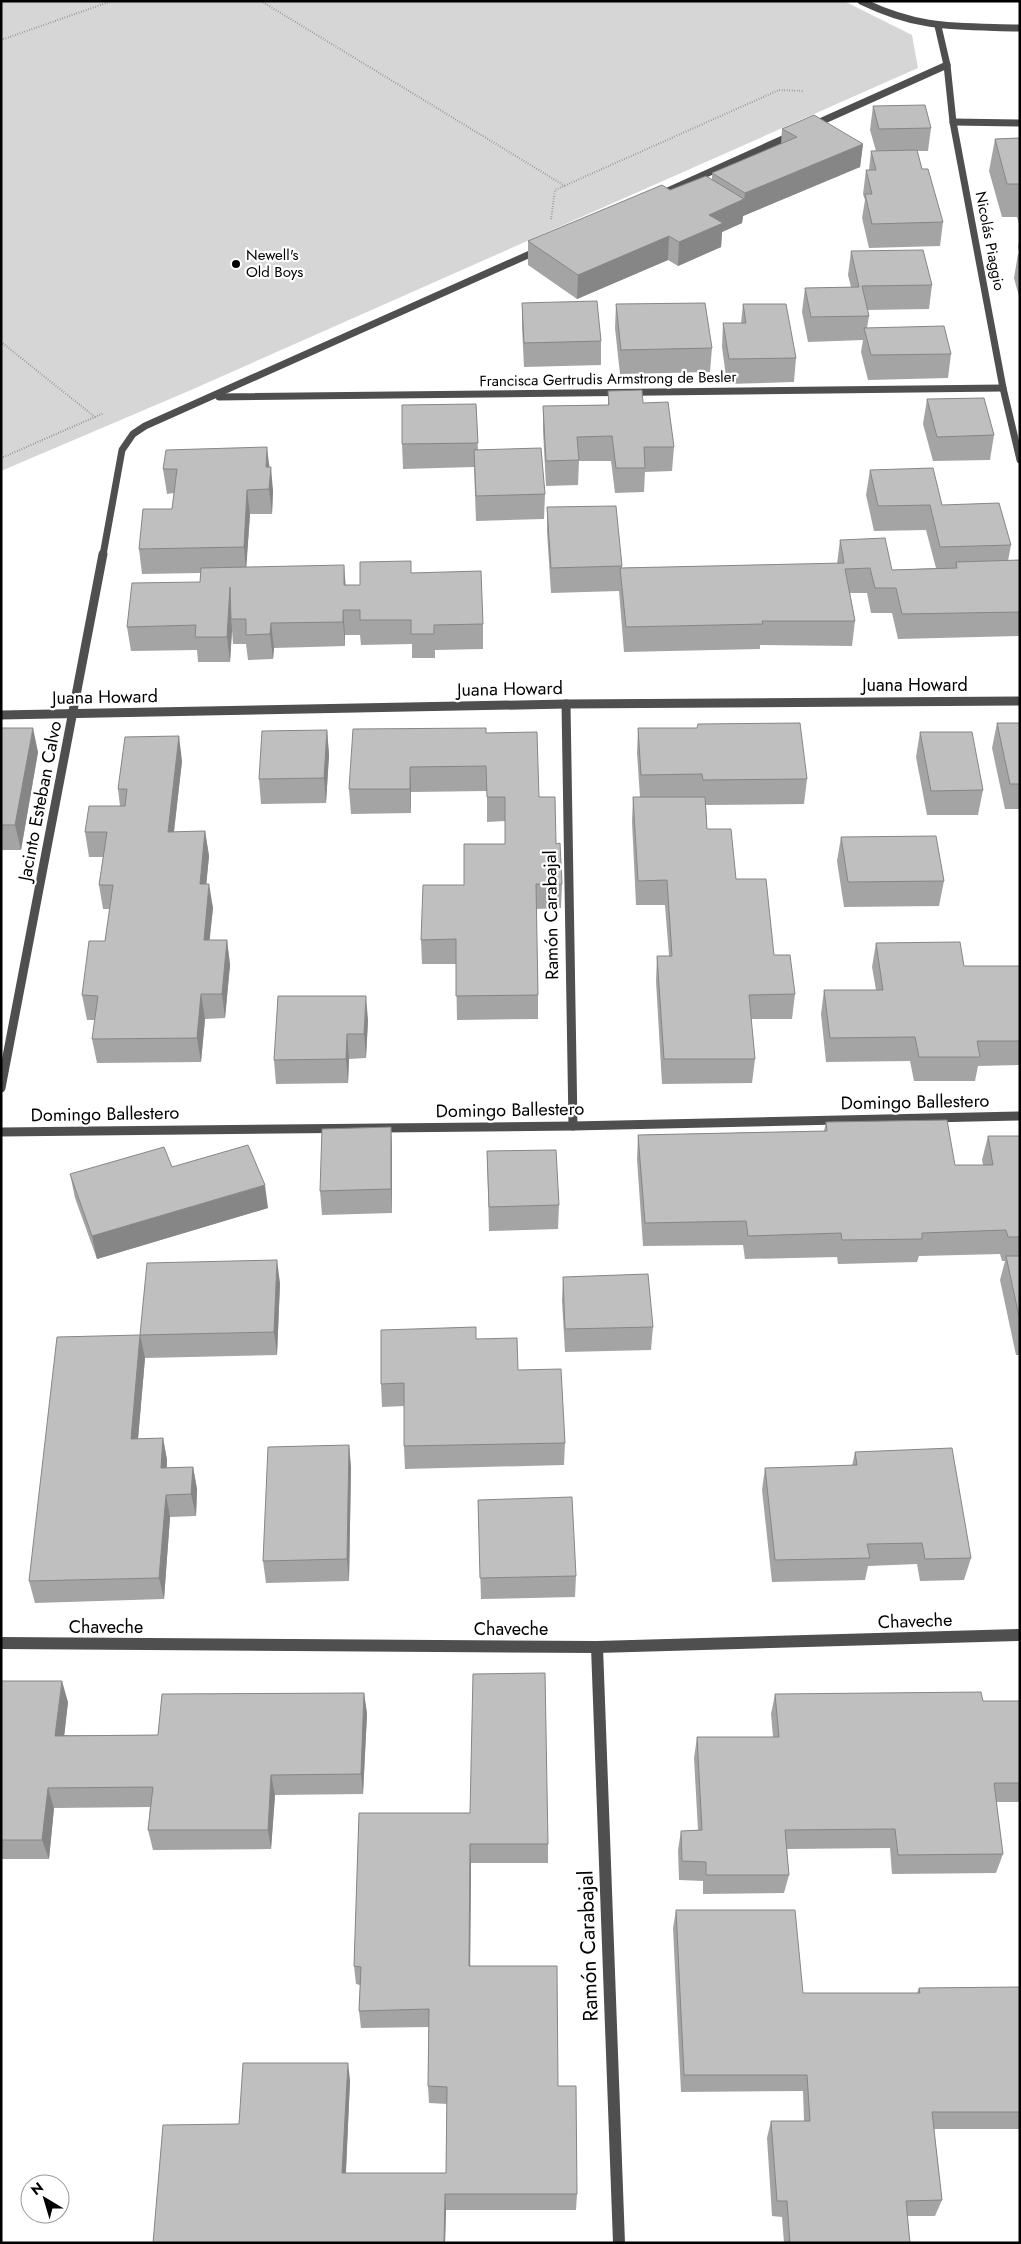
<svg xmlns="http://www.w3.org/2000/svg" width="1021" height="2244" font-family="Jost,sans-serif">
	<rect width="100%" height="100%" fill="#fff"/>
	<polygon fill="#d6d6d6" points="1,1 844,1 912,35 918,68 191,390 1,471"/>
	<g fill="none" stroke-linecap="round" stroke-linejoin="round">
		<g stroke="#717171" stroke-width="2" stroke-dasharray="0.5 2" stroke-linecap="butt">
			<polyline points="261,1 565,186"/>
			<polyline points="1,40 112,1"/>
			<polyline points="551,219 555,190 779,90 803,91"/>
			<polyline points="1,342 95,417"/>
			<polyline points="1,458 104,413"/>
		</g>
		<g stroke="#4f4f4f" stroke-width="7">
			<path d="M 861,1 C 921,30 956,26 1020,28"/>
			<polyline points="938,26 947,65 953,122 1003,388 1020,460"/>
			<polyline points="953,122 1020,123"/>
			<polyline points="811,126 947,65"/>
			<polyline points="659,195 794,134"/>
			<polyline points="219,397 1003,388"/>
			<polyline points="103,555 122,450 133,434 145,426 539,250"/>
		</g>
		<g stroke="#4f4f4f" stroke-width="9">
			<polyline points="566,704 573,1126"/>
			<polyline points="1,715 566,704 1020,701"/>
			<polyline points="1,1088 103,554"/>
			<polyline points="1,1132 573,1126 1020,1116"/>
		</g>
		<g stroke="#4f4f4f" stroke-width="12">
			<polyline points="1,1643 597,1647 1020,1635"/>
			<polyline points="597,1647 619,2243"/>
		</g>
	</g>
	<g fill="#a4a4a4">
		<polygon points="873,106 931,128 928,151 917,151 922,169 943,222 940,246 869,248 862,218 865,200 863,194 866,170 869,170 871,151 876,151 870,130"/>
		<polygon points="782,129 863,144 860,167 743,216 742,223 722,232 721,247 678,266 668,260 577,299 528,265 528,241 670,190 712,179 712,173 781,144"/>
		<polygon points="1020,138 1020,227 1017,217 1002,217 989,171 995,139"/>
		<polygon points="1020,235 1020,300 1014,278 1018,254 1020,254 1018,247"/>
		<polygon points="851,251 932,285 929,309 867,310 869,316 867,328 951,354 948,378 868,380 861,352 863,340 808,342 802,312 805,288 851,287 848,275"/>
		<polygon points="522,303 601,341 601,365 524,367 522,327"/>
		<polygon points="616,304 712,348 710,372 620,374 615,328"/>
		<polygon points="743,304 796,358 794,382 727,384 722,347 723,323 741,323"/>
		<polygon points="608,391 643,403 674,447 672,471 645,472 644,492 615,493 611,461 579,461 578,485 546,486 543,431 543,406 608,405"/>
		<polygon points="927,399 994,435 990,460 933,461 923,424"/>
		<polygon points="476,404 478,450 545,494 544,519 476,521 474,467 403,469 402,444"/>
		<polygon points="269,467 273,491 272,514 250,514 246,567 345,585 360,585 411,573 483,624 483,649 435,650 435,658 412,658 412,644 361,645 360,635 345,635 345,646 274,648 273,659 248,660 246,644 233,644 232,630 230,662 198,662 197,650 131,651 127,627 200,582 200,573 142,574 139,549 172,509 174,493 167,494 163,469"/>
		<polygon points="870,470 942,505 1011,545 1008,561 1020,560 1020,636 898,639 892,613 871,613 867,593 850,593 855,621 852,646 760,645 760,649 624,652 619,591 551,593 547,532 547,507 622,566 622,568 837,564 840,540 892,570 936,568 926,530 874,531 866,495"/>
		<polygon points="997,723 1020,723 1020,809 1005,809 992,748"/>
		<polygon points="1,728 38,752 21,850 1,850"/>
		<polygon points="638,728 807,779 804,804 706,805 707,829 736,879 774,955 795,994 792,1019 751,1019 755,1059 752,1083 662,1084 656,981 657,956 669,956 665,905 636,905 632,822 633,797 640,797 637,753"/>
		<polygon points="327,730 329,755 326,803 261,804 259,779"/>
		<polygon points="920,732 983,790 978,815 927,815 916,757"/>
		<polygon points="486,733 539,797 556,844 562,884 561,908 536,909 538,995 538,1019 457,1020 456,964 422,964 421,940 464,885 505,844 505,821 487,822 487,791 411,792 411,813 351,814 349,789"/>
		<polygon points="182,761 174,832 205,831 209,856 206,884 213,908 209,940 227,940 230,965 225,1018 205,1019 201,1062 97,1063 92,1039 95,1020 87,1020 82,995 105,941 110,909 103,909 99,885 103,857 89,857 85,832 120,806 118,789"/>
		<polygon points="841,837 944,881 939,906 844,907 837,861"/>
		<polygon points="876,943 964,966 1020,966 1020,1065 978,1066 975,1081 914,1081 910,1061 826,1062 821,1014 824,990 876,990 872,967"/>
		<polygon points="368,1020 366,1058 349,1059 348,1083 276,1084 274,1060"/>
		<polygon points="826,1122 955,1165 983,1165 982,1160 988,1136 1020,1136 1020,1355 1016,1355 1000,1280 1005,1261 1002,1261 1000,1254 919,1256 917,1262 838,1264 837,1257 745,1259 743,1245 643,1246 637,1159 638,1135 824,1131"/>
		<polygon points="391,1127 392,1151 392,1213 322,1215 320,1191"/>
		<polygon points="487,1151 559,1205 558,1229 489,1231"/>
		<polygon points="172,1167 268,1208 97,1259 75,1198 70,1174"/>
		<polygon points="563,1277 653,1327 651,1350 565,1352 562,1301"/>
		<polygon points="280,1283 277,1355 145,1358 138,1439 163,1438 167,1460 167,1468 193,1467 197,1489 196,1516 170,1517 164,1599 35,1603 29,1581 140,1335"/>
		<polygon points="476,1339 518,1370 565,1443 564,1465 405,1469 404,1446 404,1406 382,1407 381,1384"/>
		<polygon points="349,1445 351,1468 349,1581 266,1583 263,1561"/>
		<polygon points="855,1452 971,1558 964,1580 920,1581 917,1564 868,1566 865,1580 772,1582 762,1490 765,1468 852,1466"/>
		<polygon points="478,1500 576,1576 575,1597 481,1599"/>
		<polygon points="1,1681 68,1702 64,1735 158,1735 364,1693 367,1714 363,1794 275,1795 271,1849 153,1850 148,1830 150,1807 54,1808 49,1859 1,1859"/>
		<polygon points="775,1694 983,1701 1020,1701 1020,1802 996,1802 1003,1854 996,1873 892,1874 890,1848 787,1849 789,1875 784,1893 703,1894 703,1881 679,1880 678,1850 681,1831 698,1830 694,1758 697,1737 773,1737 771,1714"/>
		<polygon points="359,1813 548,1844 548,1863 471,1863 470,1966 558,2086 577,2194 576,2210 446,2210 445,2243 153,2243 239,2124 350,2080 346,2173 446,2173 447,2104 429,2103 428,2086 429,2027 361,2028 359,2011 360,1985 356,1984 354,1966"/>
		<polygon points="676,1910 803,1993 917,1993 919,1988 1020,1987 1020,2129 934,2129 942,2200 935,2216 907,2216 910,2243 784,2243 782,2217 772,2216 767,2138 771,2121 804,2121 803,2091 681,2092 673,1928"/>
	</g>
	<g fill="#868686">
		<polygon points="863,144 860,167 743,216 742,223 722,232 721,247 678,266 679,242 709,215 744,199 745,193"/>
		<polygon points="669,236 668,260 577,299 578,275"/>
		<polygon points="267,447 270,472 268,491 266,467"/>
		<polygon points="271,467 273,491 272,514 269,489"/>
		<polygon points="247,490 250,514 246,572 244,547"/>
		<polygon points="344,565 346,590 344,585"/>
		<polygon points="230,587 231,619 232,630 230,662 227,637"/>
		<polygon points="343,610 345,635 345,646 343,622"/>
		<polygon points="271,623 274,648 273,659 270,634"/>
		<polygon points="33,728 38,752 21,850 15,825"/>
		<polygon points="327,730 329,755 326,803 324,778"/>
		<polygon points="179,736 182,761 171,856 168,832"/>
		<polygon points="410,767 411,792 411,813 410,789"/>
		<polygon points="205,831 209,856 204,909 200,884"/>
		<polygon points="209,884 213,908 207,965 204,940"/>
		<polygon points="227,940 230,965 225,1018 222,994"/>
		<polygon points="201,994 205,1019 201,1062 197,1038"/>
		<polygon points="366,996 368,1020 366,1058 364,1034"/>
		<polygon points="347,1034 349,1059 348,1083 346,1059"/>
		<polygon points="391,1127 392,1151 392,1213 391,1189"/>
		<polygon points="265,1185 268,1208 97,1259 92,1236"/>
		<polygon points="277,1260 280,1283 277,1355 274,1332"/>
		<polygon points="140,1335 145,1358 136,1462 131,1439"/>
		<polygon points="163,1438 167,1460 165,1490 161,1468"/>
		<polygon points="349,1445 351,1468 349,1581 347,1559"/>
		<polygon points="193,1467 197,1489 196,1516 191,1494"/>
		<polygon points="166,1495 170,1517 164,1599 159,1578"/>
		<polygon points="62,1681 68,1702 62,1756 55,1736"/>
		<polygon points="364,1693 367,1714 363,1794 361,1774"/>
		<polygon points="271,1775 275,1795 271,1849 268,1830"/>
		<polygon points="48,1788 54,1808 49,1859 42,1840"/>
		<polygon points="470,1844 471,1863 470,1984 469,1966"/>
		<polygon points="348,2063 350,2080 345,2189 342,2173"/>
		<polygon points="445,2194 446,2210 445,2243 444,2243"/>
	</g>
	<g fill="#bfbfbf" stroke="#868686">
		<polygon points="925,105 931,128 879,129 873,106"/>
		<polygon points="814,115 863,144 745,193 712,173 797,137 782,129"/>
		<polygon points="1020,138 1020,184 1007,184 995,139"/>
		<polygon points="917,150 922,169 928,169 943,222 872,224 865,194 872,194 866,170 876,170 871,151"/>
		<polygon points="706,176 744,199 709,215 723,223 679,242 669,236 578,275 528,241 662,185 670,190"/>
		<polygon points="923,250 932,285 862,286 869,316 811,317 805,288 859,287 851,251"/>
		<polygon points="597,301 601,341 524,343 522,303"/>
		<polygon points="705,303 712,348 621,350 616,304"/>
		<polygon points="743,304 786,304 796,358 729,359 723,323 746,323"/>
		<polygon points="944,326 951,354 871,355 864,328"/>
		<polygon points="642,390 643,403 668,402 674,447 644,447 645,468 616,468 612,436 577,437 579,460 546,461 543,406 609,405 608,391"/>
		<polygon points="984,398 994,435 937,437 927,399"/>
		<polygon points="476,404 478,443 402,444 402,405"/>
		<polygon points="267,447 266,467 271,467 269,489 247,490 244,547 139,549 143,509 172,509 177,469 163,469 166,450"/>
		<polygon points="541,448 545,494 476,496 474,450"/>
		<polygon points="933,468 942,505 999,503 1011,545 940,547 930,505 878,506 870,470"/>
		<polygon points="616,506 622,566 551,568 547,507"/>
		<polygon points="885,538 892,570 957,568 956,562 1020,560 1020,612 902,614 896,588 875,588 870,568 845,569 855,621 762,621 763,624 626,627 620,568 844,563 840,540"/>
		<polygon points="411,561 411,573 481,571 483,624 434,625 434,634 411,634 411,620 360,620 360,610 343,610 343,622 271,623 270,634 246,635 246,619 231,619 230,587 227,637 195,637 196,625 127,627 132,583 200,582 201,568 344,565 344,585 360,585 360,562"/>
		<polygon points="800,723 807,779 703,780 702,774 641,775 638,728 697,728 698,724"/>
		<polygon points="997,723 1020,723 1020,784 1010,784"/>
		<polygon points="1,728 33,728 15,825 1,825"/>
		<polygon points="486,728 486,733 537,732 539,797 555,797 556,844 560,843 562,884 536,884 538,995 456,996 456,939 421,940 423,885 464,885 464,844 505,844 505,797 487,797 486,766 410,767 410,789 349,789 353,729"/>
		<polygon points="327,730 324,778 259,779 262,731"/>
		<polygon points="920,732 972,732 983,790 931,791"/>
		<polygon points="179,736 168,832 205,831 200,884 209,884 204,940 227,940 222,994 201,994 197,1038 92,1039 98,996 82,995 89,941 105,941 113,885 99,885 107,832 85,832 89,806 125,806 127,789 118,789 125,737"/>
		<polygon points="633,797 705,797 707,829 731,829 736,879 766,879 774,955 790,955 795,994 749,995 755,1059 664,1059 657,956 672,956 667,880 638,881"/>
		<polygon points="936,836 944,881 848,882 841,837"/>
		<polygon points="960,942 964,966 1020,966 1020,1041 977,1041 980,1057 919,1057 915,1037 830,1038 824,990 883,990 876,943"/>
		<polygon points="278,996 366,996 364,1034 347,1034 346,1059 274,1060"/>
		<polygon points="947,1120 955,1165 993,1165 988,1136 1020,1136 1020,1237 1008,1237 1006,1230 922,1233 922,1239 842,1240 841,1233 748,1236 746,1221 645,1223 638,1135 827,1131 826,1122"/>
		<polygon points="391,1127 391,1189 320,1191 322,1129"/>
		<polygon points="248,1145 265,1185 92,1236 70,1174 164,1147 172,1167"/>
		<polygon points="556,1150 559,1205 489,1207 487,1151"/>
		<polygon points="1006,1256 1020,1256 1020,1321"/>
		<polygon points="277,1260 274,1332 140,1335 147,1263"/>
		<polygon points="648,1274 653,1327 565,1329 563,1277"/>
		<polygon points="476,1327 476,1339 517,1338 518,1370 561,1369 565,1443 404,1446 404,1383 381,1384 381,1330"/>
		<polygon points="140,1335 131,1439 163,1438 161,1468 193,1467 191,1494 166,1495 159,1578 29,1581 57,1337"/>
		<polygon points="349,1445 347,1559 263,1561 268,1447"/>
		<polygon points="952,1448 971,1558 925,1559 922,1543 867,1544 870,1558 775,1560 765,1468 857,1465 855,1452"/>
		<polygon points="572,1497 576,1576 480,1578 478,1500"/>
		<polygon points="545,1673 548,1844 470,1844 469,1966 557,1966 558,2086 576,2086 577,2194 445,2194 444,2243 153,2243 163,2125 239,2124 243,2063 348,2063 342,2173 446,2173 447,2087 428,2086 429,2009 359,2011 361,1967 354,1966 359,1813 470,1813 473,1674"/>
		<polygon points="1,1681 62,1681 55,1736 158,1735 162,1694 364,1693 361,1774 271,1775 268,1830 148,1830 153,1787 48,1788 42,1840 1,1840"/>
		<polygon points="981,1692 983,1701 1020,1701 1020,1783 994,1783 1003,1854 898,1855 895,1829 785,1830 789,1875 706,1875 706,1862 682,1861 681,1831 702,1830 697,1737 779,1737 775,1694"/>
		<polygon points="676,1910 795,1910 803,1993 920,1993 919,1988 1020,1987 1020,2112 932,2112 942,2200 906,2201 910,2243 790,2243 787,2201 777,2201 771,2121 810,2121 807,2075 684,2075"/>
	</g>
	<circle fill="#000" stroke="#fff" stroke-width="2" cx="236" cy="264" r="5"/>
	<g text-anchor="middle" stroke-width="4.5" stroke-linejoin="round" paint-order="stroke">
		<g font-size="15" fill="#000" stroke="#fff">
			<text transform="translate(990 241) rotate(79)" y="5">Nicolás Piaggio</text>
			<text transform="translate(608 379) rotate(-1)" y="5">Francisca Gertrudis Armstrong de Besler</text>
		</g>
		<g font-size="15" fill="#000" stroke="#fff" text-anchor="start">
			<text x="246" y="260">Newell's<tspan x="246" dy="17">Old Boys</tspan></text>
		</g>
		<g font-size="18" fill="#000" stroke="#fff">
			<text x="915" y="691">Juana Howard</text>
			<text transform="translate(510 689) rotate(-1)" y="6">Juana Howard</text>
			<text transform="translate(105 697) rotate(-1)" y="6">Juana Howard</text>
			<text transform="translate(40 801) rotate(-79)" y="6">Jacinto Esteban Calvo</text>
			<text transform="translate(551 915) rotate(-91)" y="6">Ramón Carabajal</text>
			<text transform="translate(915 1102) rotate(-1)" y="6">Domingo Ballestero</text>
			<text transform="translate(510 1110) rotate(-1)" y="6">Domingo Ballestero</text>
			<text transform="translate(105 1114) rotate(-1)" y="6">Domingo Ballestero</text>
			<text transform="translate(915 1621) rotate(-2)" y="6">Chaveche</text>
			<text x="106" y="1633">Chaveche</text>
			<text x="511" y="1635">Chaveche</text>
		</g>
		<g font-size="21" fill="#000" stroke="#fff">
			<text transform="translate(588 1946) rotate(-92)" y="7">Ramón Carabajal</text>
		</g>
	</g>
	<rect width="1021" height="2244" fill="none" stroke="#000000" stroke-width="5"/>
	<g transform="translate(45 2199) rotate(322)"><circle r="24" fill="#ffffff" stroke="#999999"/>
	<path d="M0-4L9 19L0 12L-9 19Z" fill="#000000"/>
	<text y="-8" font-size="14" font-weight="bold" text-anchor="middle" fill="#000000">N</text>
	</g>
</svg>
